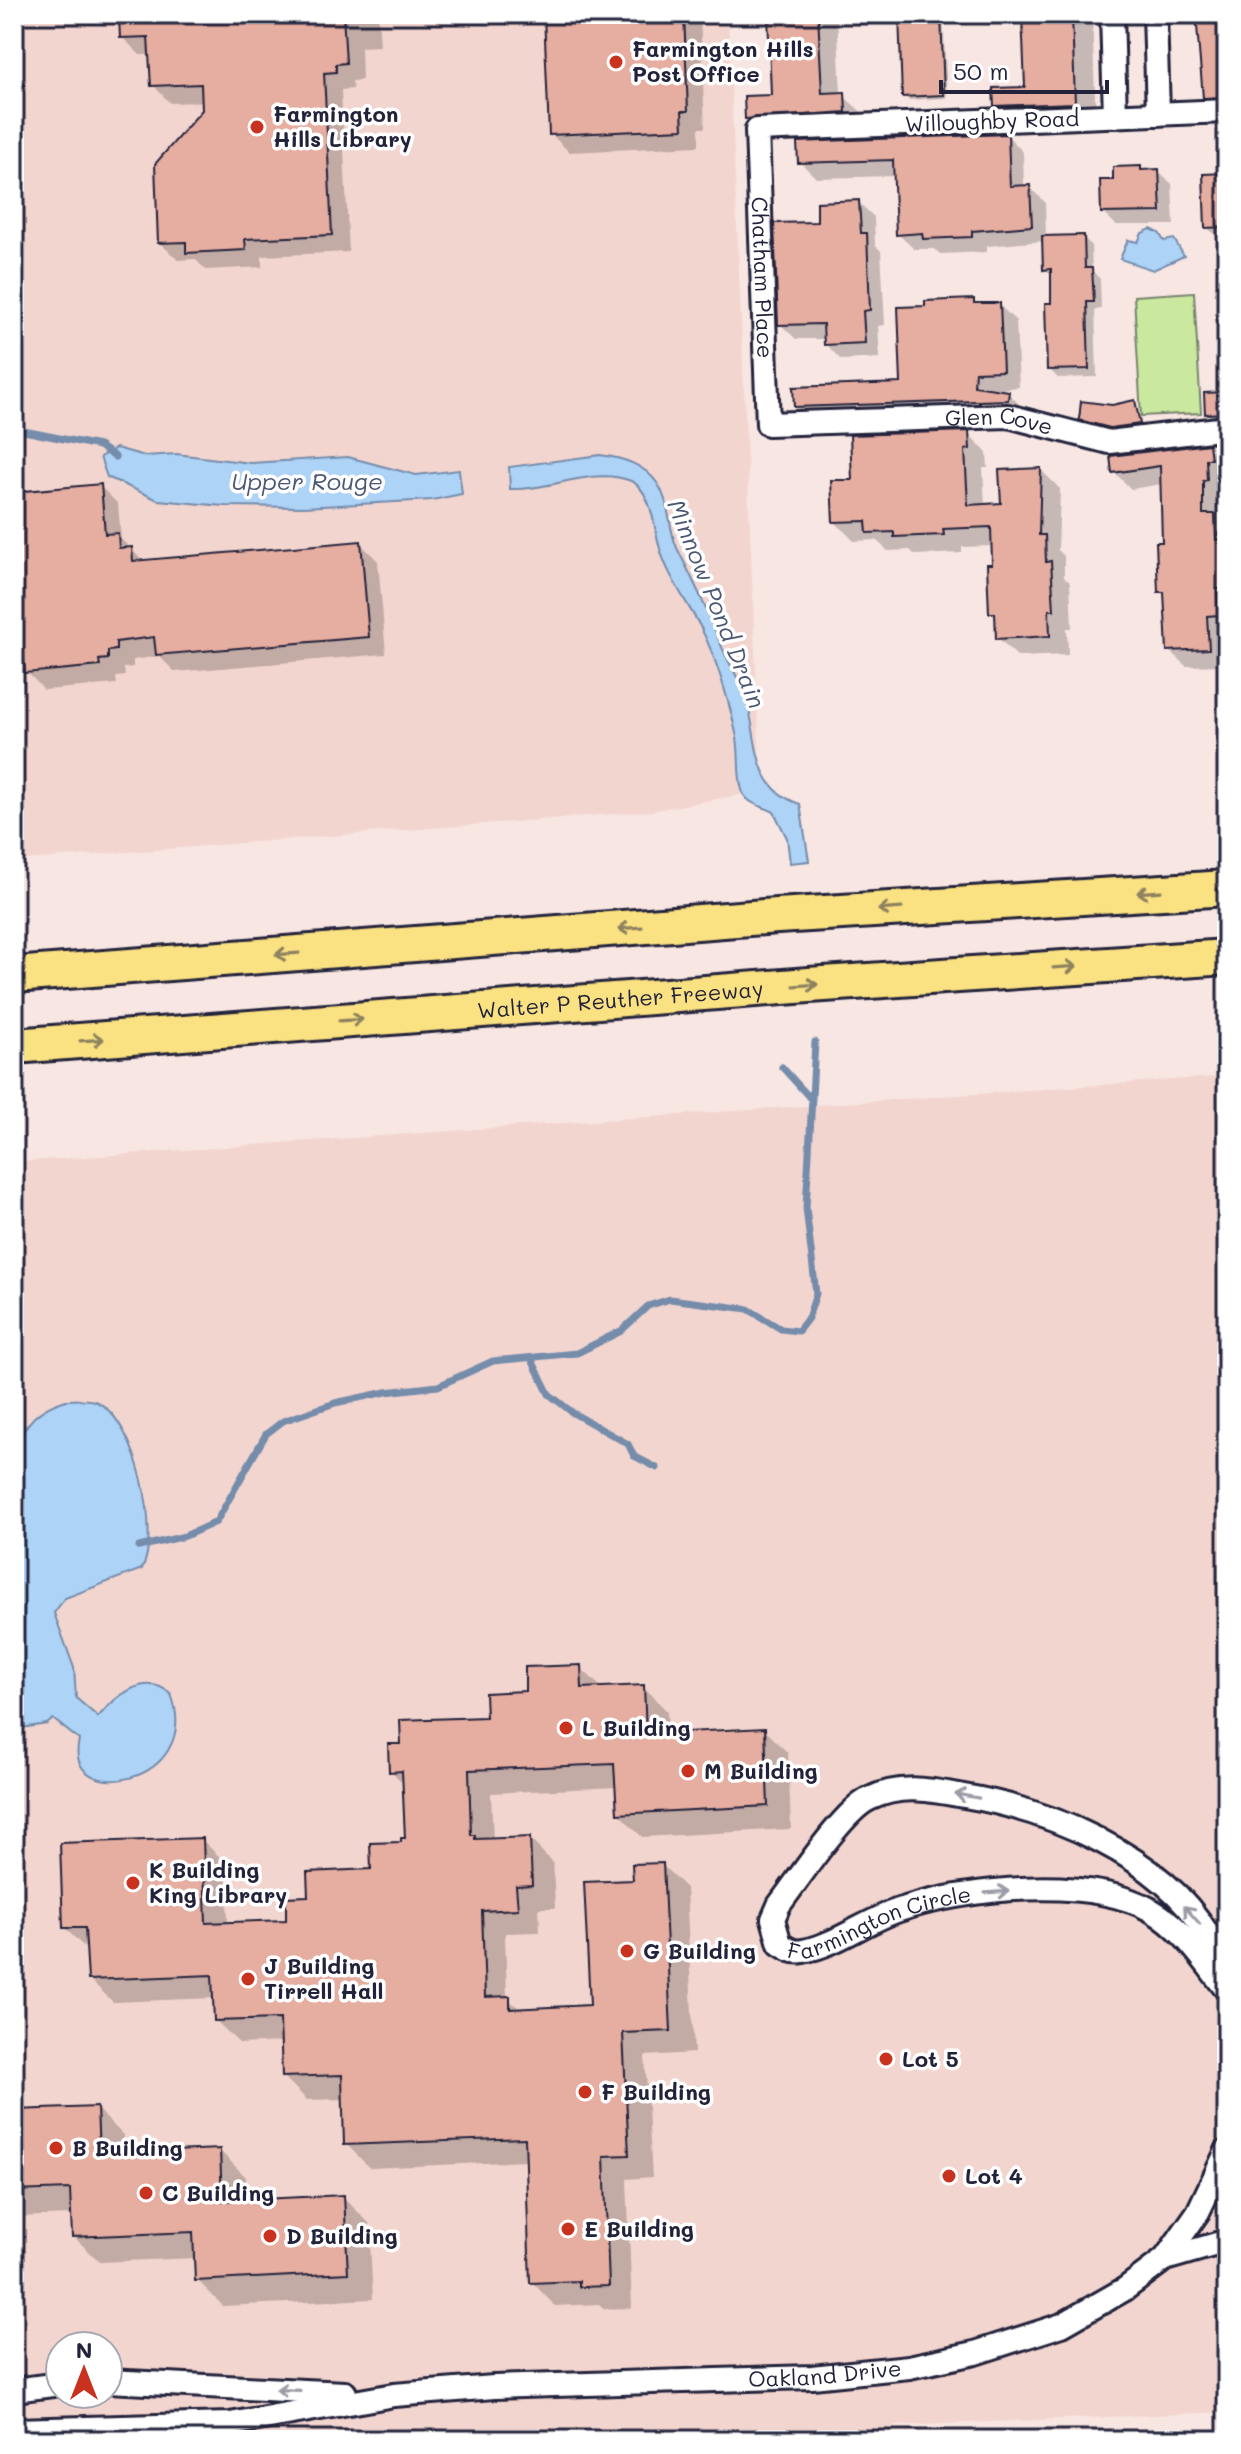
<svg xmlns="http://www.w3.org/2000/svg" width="1241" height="2454" font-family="Mali,sans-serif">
	<rect width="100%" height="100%" fill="#f8e6e3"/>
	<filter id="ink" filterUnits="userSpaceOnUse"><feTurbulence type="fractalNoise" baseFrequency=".0125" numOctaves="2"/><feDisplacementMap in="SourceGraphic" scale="16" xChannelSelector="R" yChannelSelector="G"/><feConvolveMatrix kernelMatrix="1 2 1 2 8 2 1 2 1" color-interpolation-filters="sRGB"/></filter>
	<g filter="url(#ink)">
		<g fill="#f3d5cf" fill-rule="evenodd">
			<polygon points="14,14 728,14 761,791 651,811 14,861"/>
			<path d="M 1227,1076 L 1227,2412 L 894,2426 L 893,2440 L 14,2440 L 14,1162 ZM 60,2346 L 108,2346 L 108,2394 L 60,2394 Z"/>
		</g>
		<polygon fill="#cbe89f" stroke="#76856d" stroke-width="2" points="1194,292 1201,413 1141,416 1134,296"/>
		<g fill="#add3f6" stroke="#758cab" stroke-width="2">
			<polygon points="1151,229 1159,233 1164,241 1174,239 1184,256 1153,270 1120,259 1128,240 1138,242 1142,233"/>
			<polygon points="116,448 145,456 176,454 251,463 348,457 416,475 459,470 462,494 432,500 304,507 224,506 158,500 107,477 100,457"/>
			<path d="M 600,455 C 623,458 644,464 658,484 C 670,503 668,527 677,548 C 693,579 707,610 720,642 C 727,662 740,678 746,698 C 759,737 750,788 800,804 L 809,861 L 790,863 L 787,838 L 774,812 C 764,806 748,805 743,793 C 736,775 741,752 736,733 C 728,698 717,660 701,628 C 686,600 665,573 658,541 C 654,524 650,489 631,481 C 594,466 549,491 510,489 L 509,467 Z"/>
			<path d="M 66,1400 C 75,1400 89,1398 97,1402 C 137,1421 161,1533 142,1569 L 65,1598 L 54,1613 L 74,1668 L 76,1698 L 98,1717 C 116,1696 145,1671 171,1694 C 205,1785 62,1810 79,1740 L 53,1719 L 47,1724 L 14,1729 L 14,1449 C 26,1422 37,1409 66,1400 Z"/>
		</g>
		<g fill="#0003">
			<polygon points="149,14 378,14 380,46 361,47 362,80 352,81 353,89 341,90 349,252 262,256 262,267 206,270 195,259 178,260 160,243 204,110 203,102 170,103 153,85 151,55 140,55 122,37"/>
			<polygon points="546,14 700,14 705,128 699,128 699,146 569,152 551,134"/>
			<polygon points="770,14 837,14 841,94 865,115 768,139 747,118 774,97"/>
			<polygon points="901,14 943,14 947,98 908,100 904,96"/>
			<polygon points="1024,14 1092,14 1096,124 1018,128 996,106 1027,89"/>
			<polygon points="1198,14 1227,14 1227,119 1205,97"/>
			<polygon points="1008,136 1023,152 1024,187 1029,187 1045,202 1046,238 1083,237 1091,245 1092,271 1100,279 1101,309 1095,310 1097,377 1058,378 1049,369 1053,277 1045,269 1044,241 987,246 987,252 940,254 935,249 914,249 898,234 896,176 816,178 800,162"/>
			<polygon points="1140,168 1144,172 1158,171 1172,184 1174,225 1116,225 1103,212"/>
			<polygon points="1227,175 1227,247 1207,227"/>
			<polygon points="858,202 874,217 875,245 881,251 885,325 878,326 880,358 841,360 826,344 825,339 796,339 780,324"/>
			<polygon points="973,301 978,305 999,305 1016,321 1019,387 990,390 1008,393 1025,410 812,423 796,407 903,385 927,307"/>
			<polygon points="1227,394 1227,433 1207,413"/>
			<polygon points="1134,403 1142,427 1115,431 1081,419"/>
			<polygon points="968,433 987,453 988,468 983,468 985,506 1003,505 1041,470 1060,489 1058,550 1064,556 1064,577 1070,582 1072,628 1067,628 1068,655 1018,657 998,638 997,619 991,613 994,546 962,547 962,553 915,555 910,550 888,551 876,540 854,541 834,521 854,482"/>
			<polygon points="1208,446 1225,463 1227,475 1222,475 1222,496 1219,497 1219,521 1227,529 1225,665 1186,666 1169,650 1166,597 1160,591 1162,484 1131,489 1114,472"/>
			<polygon points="100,486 118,504 121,539 144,562 360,543 378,561 386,654 175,672 159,656 133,660 133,667 124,668 125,676 116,677 117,684 44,690 27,672 14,494"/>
			<polygon points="580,1667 603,1689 643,1687 667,1711 668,1735 765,1730 788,1753 791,1829 642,1837 619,1814 618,1787 491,1793 493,1841 530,1839 553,1863 555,1908 539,1908 540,1932 505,1933 507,1998 521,2010 592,2006 635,1882 662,1865 686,1888 694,2053 645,2056 652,2177 627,2179 632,2308 604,2309 599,2304 555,2306 532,2282 528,2161 370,2168 346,2144 345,2099 307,2100 284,2077 283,2042 240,2044 216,2021 215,1998 113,2002 89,1979 88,1951 65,1928 202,1840 226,1863 228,1924 289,1922 310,1898 373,1871 407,1840 405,1785 391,1771 403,1746 488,1719 528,1693"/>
			<polygon points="97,2109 123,2135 123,2155 220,2151 246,2177 247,2201 343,2197 369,2223 373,2299 223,2306 197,2280 196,2258 100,2262 74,2237 73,2215 14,2217 14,2112"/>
			<polygon points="689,2434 695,2440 668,2440 668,2435"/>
		</g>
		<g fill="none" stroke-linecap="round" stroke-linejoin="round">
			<g stroke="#758cab" stroke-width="7">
				<polyline points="14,429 99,446 115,457"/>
				<polyline points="782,1067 810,1098"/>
				<polyline points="531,1358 549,1394 573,1413 628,1444 634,1456 657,1468"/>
				<polyline points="139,1547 185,1536 216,1522 266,1434 283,1421 335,1403 386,1392 438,1386 493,1361 577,1353 621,1331 648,1306 670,1299 748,1309 781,1329 798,1331 808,1318 816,1294 806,1208 815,1042"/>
			</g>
		</g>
		<g fill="#e6ada1" stroke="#22223b" stroke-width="2">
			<polygon points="147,14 343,14 346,63 336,64 336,72 324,73 332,235 245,239 246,250 186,253 186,242 158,243 155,164 202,110 201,84 151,86 148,37 120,38 119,17"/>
			<polygon points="544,14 684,14 688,111 682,111 683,129 549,135"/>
			<polygon points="768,14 818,14 822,93 845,92 846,112 745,119 744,96 771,95"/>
			<polygon points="899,14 941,14 944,95 902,97"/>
			<polygon points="1022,14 1072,14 1075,103 994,106 993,88 1025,87"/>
			<polygon points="1196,14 1227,14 1227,97 1203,98"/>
			<polygon points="1008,134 1010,186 1030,185 1032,226 972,231 972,237 923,239 922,233 896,235 893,160 798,163 797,142"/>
			<polygon points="1141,166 1141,170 1159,169 1161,212 1101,213 1100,180 1113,180 1113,167"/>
			<polygon points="1227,173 1227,227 1205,228 1203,174"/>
			<polygon points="859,200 861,233 867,233 870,310 863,311 865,343 824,345 823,324 778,325 774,223 817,222 817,202"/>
			<polygon points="1084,235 1085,268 1092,268 1094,302 1087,302 1089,369 1047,370 1045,303 1051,303 1051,269 1043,270 1042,236"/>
			<polygon points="974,299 974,303 1000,303 1003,371 975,372 974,386 1009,391 1008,400 794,407 793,387 901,383 898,307 925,306 925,301"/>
			<polygon points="1227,392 1227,413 1205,414 1204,393"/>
			<polygon points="1135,400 1140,424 1110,428 1079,420 1081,401 1112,405"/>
			<polygon points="969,431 970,449 965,450 968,505 1001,503 999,470 1041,468 1039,535 1045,535 1046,562 1051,561 1054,610 1049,610 1050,636 996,639 995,613 989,613 988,589 987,564 992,564 991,527 943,529 944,535 894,537 894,532 867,533 866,521 833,522 831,480 852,480 850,435"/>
			<polygon points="1209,444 1211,459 1206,459 1207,480 1203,481 1203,514 1215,514 1216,540 1221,540 1222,589 1217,589 1219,615 1207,616 1209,649 1167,651 1164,592 1158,592 1156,542 1162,542 1160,466 1112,473 1110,456"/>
			<polygon points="101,484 105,534 118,533 119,548 132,547 133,561 361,541 369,637 156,655 154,637 116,642 116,650 108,651 108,659 99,660 100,666 25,673 14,553 14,492"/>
			<polygon points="581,1665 582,1688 644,1685 646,1734 765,1728 768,1806 617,1814 614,1764 469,1770 471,1835 475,1835 475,1839 530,1837 532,1885 516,1886 518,1909 482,1911 485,1997 510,1996 510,2009 590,2005 584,1882 633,1880 632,1864 663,1863 671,2031 623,2033 629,2155 604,2156 609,2286 579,2287 579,2281 530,2283 525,2138 344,2145 342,2075 282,2077 280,2019 214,2021 212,1975 88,1980 85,1928 63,1928 60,1843 203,1838 206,1923 286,1920 286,1897 308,1896 307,1872 371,1869 370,1843 401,1842 401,1838 405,1838 402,1771 389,1772 388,1744 401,1744 400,1720 486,1717 485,1693 525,1691 525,1667"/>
			<polygon points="97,2107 99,2154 220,2149 222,2201 344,2195 348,2273 195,2281 193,2232 72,2237 70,2189 14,2191 14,2110"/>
		</g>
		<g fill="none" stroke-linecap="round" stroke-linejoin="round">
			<defs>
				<g id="minor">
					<polyline points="1112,14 1115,116"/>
					<polyline points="1155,14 1158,114"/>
					<path id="s1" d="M 1227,111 L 757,130 L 768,424 L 1008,416 L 1109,442 L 1227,428"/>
					<path id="s2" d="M 1227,1984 C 1221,1966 1216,1948 1207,1933 C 1160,1855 1049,1810 964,1796 C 931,1790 901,1783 869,1799 C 843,1811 799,1879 779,1905 L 773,1919 L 780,1944 C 788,1949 794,1953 803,1951 C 836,1945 866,1921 899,1910 C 965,1888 1089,1875 1151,1910 C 1184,1929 1204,1961 1227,1990"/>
					<polyline points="1165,2259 1198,2212 1227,2151"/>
					<polyline points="108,2381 345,2393"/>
					<polyline points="14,2390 60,2384"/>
					<path id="s3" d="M 14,2430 L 230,2424 L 394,2395 L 494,2387 L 812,2377 L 909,2367 L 975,2353 L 1062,2325 L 1125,2289 L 1165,2259 L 1227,2241"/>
				</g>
				<g id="highway">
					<polyline points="14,975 777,916 1227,888"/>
					<path id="s4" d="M 14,1046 L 809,985 L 1227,957"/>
				</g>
			</defs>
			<use href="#minor" stroke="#22223b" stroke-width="28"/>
			<use href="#highway" stroke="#22223b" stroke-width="40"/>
			<use href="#minor" stroke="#fff" stroke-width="22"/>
			<use href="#highway" stroke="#fae181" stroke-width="34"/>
		</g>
		<defs><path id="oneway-shaft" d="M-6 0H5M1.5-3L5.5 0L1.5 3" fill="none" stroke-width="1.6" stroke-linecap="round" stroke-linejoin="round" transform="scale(2)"/></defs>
		<g stroke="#8e825e">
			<use href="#oneway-shaft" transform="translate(1149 892) rotate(176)"/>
			<use href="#oneway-shaft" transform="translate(890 909) rotate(176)"/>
			<use href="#oneway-shaft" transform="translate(630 928) rotate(176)"/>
			<use href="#oneway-shaft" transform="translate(287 954) rotate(176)"/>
			<use href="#oneway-shaft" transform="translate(1065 967) rotate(-4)"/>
			<use href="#oneway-shaft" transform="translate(806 985) rotate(-4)"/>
			<use href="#oneway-shaft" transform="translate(351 1020) rotate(-4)"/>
			<use href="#oneway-shaft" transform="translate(92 1040) rotate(-4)"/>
		</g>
		<g stroke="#9c9ca7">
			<use href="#oneway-shaft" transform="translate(967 1796) rotate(-170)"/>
			<use href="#oneway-shaft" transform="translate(997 1892) rotate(-4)"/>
			<use href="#oneway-shaft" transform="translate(1192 1915) rotate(-131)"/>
			<use href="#oneway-shaft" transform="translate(288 2390) rotate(-178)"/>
		</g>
	</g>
	<g fill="#c8321e" stroke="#fff" stroke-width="3">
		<circle cx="616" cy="62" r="8"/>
		<circle cx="257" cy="127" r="8"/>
		<circle cx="566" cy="1728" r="8"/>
		<circle cx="688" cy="1771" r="8"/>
		<circle cx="133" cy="1883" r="8"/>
		<circle cx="627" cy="1951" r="8"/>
		<circle cx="248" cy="1979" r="8"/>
		<circle cx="886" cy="2059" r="8"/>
		<circle cx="585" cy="2092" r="8"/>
		<circle cx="56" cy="2148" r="8"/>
		<circle cx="949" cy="2176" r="8"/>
		<circle cx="146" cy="2193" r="8"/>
		<circle cx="568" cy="2229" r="8"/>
		<circle cx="270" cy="2236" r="8"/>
	</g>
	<g text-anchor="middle" stroke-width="7" stroke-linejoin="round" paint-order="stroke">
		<g font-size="22" font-weight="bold" fill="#22223b" stroke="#fff" text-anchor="start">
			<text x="632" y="57">Farmington Hills<tspan x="632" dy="25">Post Office</tspan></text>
			<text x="273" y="122">Farmington<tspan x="273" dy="25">Hills Library</tspan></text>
			<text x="582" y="1736">L Building</text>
			<text x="704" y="1779">M Building</text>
			<text x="149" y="1878">K Building<tspan x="149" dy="25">King Library</tspan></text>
			<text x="643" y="1959">G Building</text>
			<text x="264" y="1974">J Building<tspan x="264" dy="25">Tirrell Hall</tspan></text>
			<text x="902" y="2067">Lot 5</text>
			<text x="601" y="2100">F Building</text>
			<text x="72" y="2156">B Building</text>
			<text x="965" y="2184">Lot 4</text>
			<text x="162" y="2201">C Building</text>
			<text x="584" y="2237">E Building</text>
			<text x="286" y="2244">D Building</text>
		</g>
		<g font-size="22" fill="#22223b" stroke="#fff">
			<text transform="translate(992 121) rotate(-2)" y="8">Willoughby Road</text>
			<text dy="8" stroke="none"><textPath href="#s1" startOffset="618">Chatham Place</textPath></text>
			<text dy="8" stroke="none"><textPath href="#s1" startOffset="996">Glen Cove</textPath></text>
			<text dy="8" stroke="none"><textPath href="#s4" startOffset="608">Walter P Reuther Freeway</textPath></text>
			<text dy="8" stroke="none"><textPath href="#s2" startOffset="726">Farmington Circle</textPath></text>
			<text dy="8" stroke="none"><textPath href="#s3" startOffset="814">Oakland Drive</textPath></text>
		</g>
		<g font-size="24" font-style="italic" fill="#4c5773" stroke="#fff">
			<text x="307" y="490">Upper Rouge</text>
			<text transform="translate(716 604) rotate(68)" y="8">Minnow Pond Drain</text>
		</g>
	</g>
	<rect width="1241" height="2454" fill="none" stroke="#fff" stroke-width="48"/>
	<rect x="24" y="24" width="1193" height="2406" fill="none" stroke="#22223b" stroke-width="3" filter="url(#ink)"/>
	<g transform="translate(84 2370)"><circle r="38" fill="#ffffff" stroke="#a7a7b1" stroke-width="2"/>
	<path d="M0-6L14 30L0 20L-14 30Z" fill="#c8321e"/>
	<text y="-12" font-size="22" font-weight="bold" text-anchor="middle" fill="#22223b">N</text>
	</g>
	<path d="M941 80v12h166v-12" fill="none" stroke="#22223b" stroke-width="4"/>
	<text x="953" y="80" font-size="24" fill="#22223b" stroke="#ffffff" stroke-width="6" paint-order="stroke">50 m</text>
</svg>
